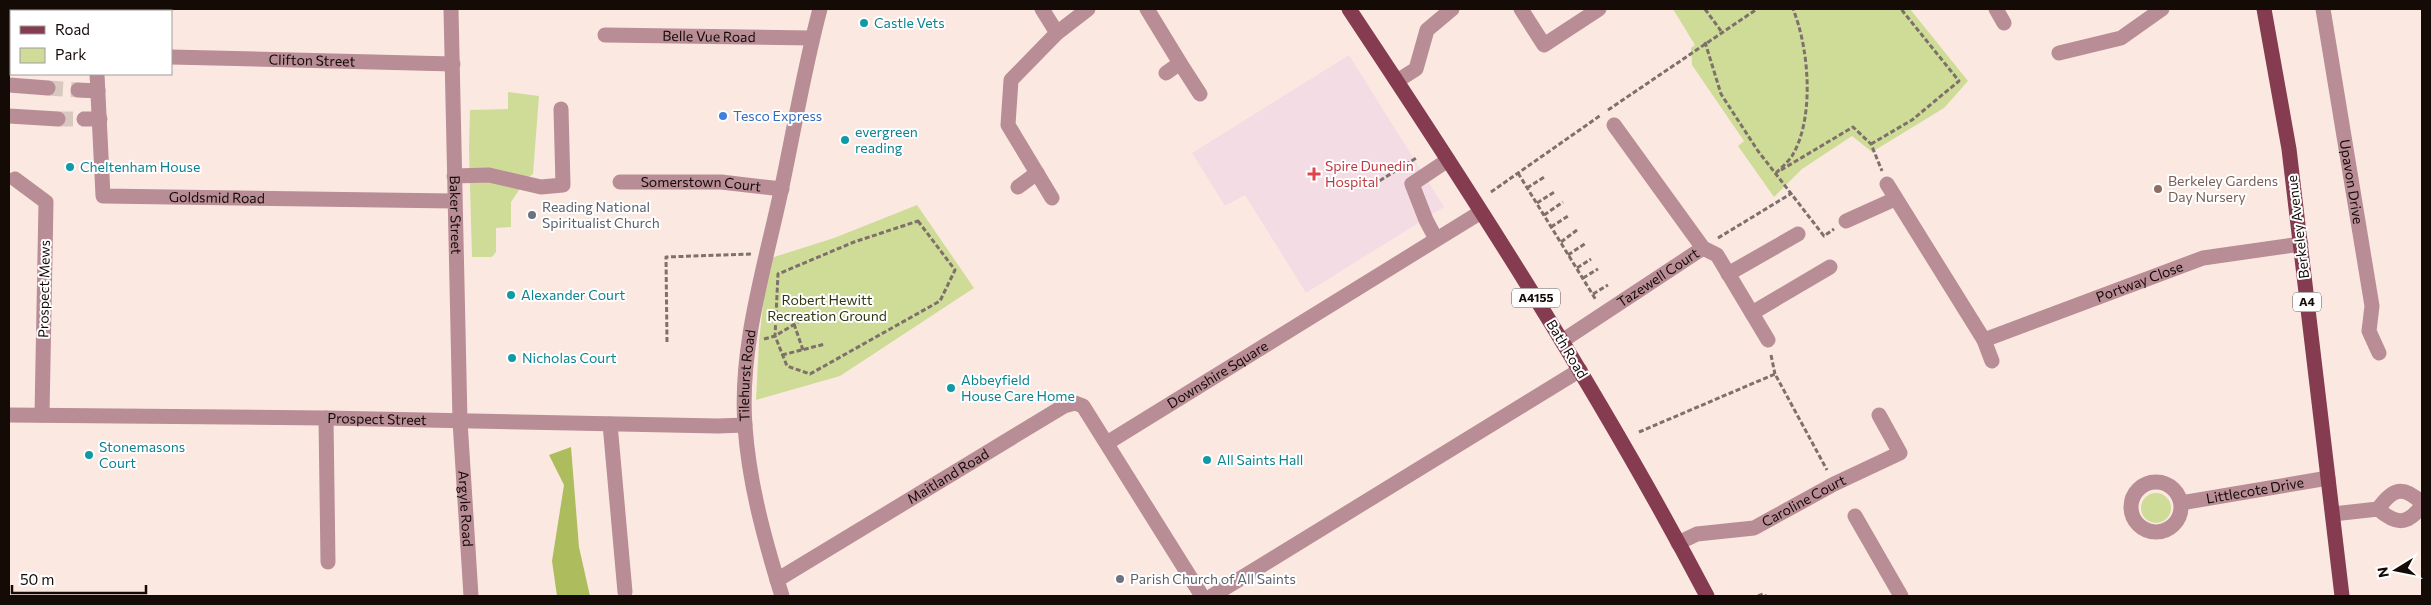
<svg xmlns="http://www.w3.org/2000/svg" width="2431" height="605" font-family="Commissioner,sans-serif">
	<rect width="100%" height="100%" fill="#fbe9e1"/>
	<polygon fill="#f4dce5" points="1349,55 1444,207 1306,293 1245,195 1225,206 1192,153"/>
	<g fill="#cfdc97">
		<polygon points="1673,9 1910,9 1968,81 1944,108 1872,152 1852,136 1802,169 1774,197 1738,146 1744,141 1692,65 1691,48 1695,45"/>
		<polygon points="508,92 539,96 533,174 527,178 511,202 511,227 496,228 496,252 492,257 472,257 469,151 470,110 508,109"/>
		<polygon points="917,205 974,288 840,376 756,400 759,341 768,259 834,238"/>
		<circle cx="2156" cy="508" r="15"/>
	</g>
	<polygon fill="#adbd5e" points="571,447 579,547 590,596 557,596 552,561 564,485 549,455"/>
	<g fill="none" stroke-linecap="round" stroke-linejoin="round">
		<g stroke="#d8c8c0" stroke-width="15" stroke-dasharray="15 8" stroke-linecap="butt">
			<polyline points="48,88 78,90"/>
			<polyline points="58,119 84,119"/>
		</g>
		<g stroke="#7e706b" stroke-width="3" stroke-dasharray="5 2.5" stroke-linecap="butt">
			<polyline points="1705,9 1721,31"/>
			<polyline points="1705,42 1721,94 1758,151 1824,236 1834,229"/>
			<polyline points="1608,110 1757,9"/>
			<polyline points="1871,144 1912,120 1959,81 1901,9"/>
			<polyline points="1781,170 1853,127 1871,144 1882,171"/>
			<polyline points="1518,173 1596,300"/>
			<path d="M 1776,173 C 1781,168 1788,162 1792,156 C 1815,118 1809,48 1793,9"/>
			<polyline points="1377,186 1376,183 1418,157"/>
			<polyline points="1527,188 1546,176"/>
			<polyline points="1491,192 1601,115"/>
			<polyline points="1537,203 1556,191"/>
			<polyline points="1544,215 1563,202"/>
			<polygon points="918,221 955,270 940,301 810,374 787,366 775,336 778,274 854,242"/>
			<polyline points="1551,227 1568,216"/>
			<polyline points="1718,238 1792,193"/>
			<polyline points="1561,242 1577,230"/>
			<polyline points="1568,255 1586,243"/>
			<polyline points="1577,268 1591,259"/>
			<polyline points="1583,278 1598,269"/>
			<polyline points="1593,294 1608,285"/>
			<polyline points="794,324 803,350"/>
			<polyline points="764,339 775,336 813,313"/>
			<polyline points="667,342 666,257 751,254"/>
			<polyline points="782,355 825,344"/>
			<polyline points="1771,355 1775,374"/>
			<polyline points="1639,432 1775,374 1827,470"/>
			<polyline points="1758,596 1763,594 1766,596"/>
		</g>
		<g stroke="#b98d96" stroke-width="15">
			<polyline points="95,9 95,11"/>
			<path id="s1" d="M 451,9 L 460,421 L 471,596"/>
			<polyline points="1042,9 1057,33"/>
			<polyline points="1147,9 1180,63 1166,73"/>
			<polyline points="1521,9 1544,45 1599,9"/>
			<polyline points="1996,9 2004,23"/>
			<path id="s2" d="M 2323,9 L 2372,306 L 2369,331 L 2379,353"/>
			<path id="s3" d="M 605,35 L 812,38"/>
			<polyline points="2059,53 2121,38 2162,9"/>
			<path id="s4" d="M 171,57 L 453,64"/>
			<polyline points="1180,63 1200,94"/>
			<path id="s5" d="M 97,74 L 103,196 L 454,201"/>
			<polyline points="1397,81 1416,69 1427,30 1452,9"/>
			<polyline points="9,85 48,88"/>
			<polyline points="78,90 98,91"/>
			<polyline points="9,116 58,119"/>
			<polyline points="84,119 100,119"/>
			<polyline points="1614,125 1703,248 1717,255 1768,340"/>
			<polyline points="454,176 489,175 541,187 563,185 561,109"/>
			<polyline points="15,179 46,202 42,415"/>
			<path id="s6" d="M 620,182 L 721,182 L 782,189"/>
			<polyline points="1887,184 1984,340 1992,361"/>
			<polyline points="1018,187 1037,173"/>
			<polyline points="1052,198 1008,125 1011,80 1057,33 1088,9"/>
			<polyline points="1846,221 1895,199"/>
			<polyline points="1436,239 1426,220 1412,184 1448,160"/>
			<polyline points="1728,274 1798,234"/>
			<polyline points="1752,313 1830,267"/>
			<path id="s7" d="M 1984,340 L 2203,258 L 2301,244"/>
			<path id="s8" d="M 1562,341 L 1703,248"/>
			<path id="s9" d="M 9,415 L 326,418 L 718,426 L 745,425"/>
			<polyline points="326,418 328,562"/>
			<polyline points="610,424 625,592"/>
			<path id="s10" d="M 1107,443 L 1481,212"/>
			<circle cx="2156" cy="507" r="25"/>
			<path id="s11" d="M 2181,503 L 2328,478"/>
			<path d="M 2378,509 C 2393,488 2403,485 2422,503"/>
			<path d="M 2333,514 L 2378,509 C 2396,525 2407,525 2422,506"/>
			<polyline points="1855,516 1901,596"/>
			<path id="s12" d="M 1678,543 L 1697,534 L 1754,528 L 1834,484 L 1900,453 L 1879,415"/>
			<path id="s13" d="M 777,580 L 1064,406 L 1075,403 L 1083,406 L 1202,596"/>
			<path id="s14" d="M 782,596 C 765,541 749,484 745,426 C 739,348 765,266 781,191 C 794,130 804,69 820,9"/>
			<polyline points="1212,596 1580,370"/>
		</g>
		<g stroke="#853b50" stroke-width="15">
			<path d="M 1349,9 C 1476,200 1600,393 1707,596"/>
			<polyline points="2264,9 2289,149 2342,596"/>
		</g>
	</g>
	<g fill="#0f9aa8" stroke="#fff" stroke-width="2">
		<circle cx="864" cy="23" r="5"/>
		<circle cx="845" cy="140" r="5"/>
		<circle cx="70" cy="167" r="5"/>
		<circle cx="511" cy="295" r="5"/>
		<circle cx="512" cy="358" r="5"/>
		<circle cx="951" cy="388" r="5"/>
		<circle cx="89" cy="455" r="5"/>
		<circle cx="1207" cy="460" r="5"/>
	</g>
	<circle fill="#3f7fe0" stroke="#fff" stroke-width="2" cx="723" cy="116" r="5"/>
	<path fill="#e0444e" stroke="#fff" stroke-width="2" d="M1311.5 166.5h5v5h5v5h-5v5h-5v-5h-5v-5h5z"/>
	<circle fill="#8d6e63" stroke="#fff" stroke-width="2" cx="2158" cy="189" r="5"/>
	<g fill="#6b7280" stroke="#fff" stroke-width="2">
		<circle cx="532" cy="215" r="5"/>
		<circle cx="1120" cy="579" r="5"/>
	</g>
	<g text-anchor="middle" stroke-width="4" stroke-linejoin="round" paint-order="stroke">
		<g fill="#fff" stroke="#5a5451" stroke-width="1">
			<rect x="1512" y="288.5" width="48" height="19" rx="4"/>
			<rect x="2293" y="292.5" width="28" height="19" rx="4"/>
		</g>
		<g font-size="12" font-weight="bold" fill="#140b07">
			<text x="1536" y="302">A4155</text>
			<text x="2307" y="306">A4</text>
		</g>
		<g font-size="14" fill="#0d838f" stroke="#fff" text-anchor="start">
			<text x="874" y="28">Castle Vets</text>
			<text x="855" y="137">evergreen<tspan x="855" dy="16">reading</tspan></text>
			<text x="80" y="172">Cheltenham House</text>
			<text x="521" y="300">Alexander Court</text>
			<text x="522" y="363">Nicholas Court</text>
			<text x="961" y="385">Abbeyfield<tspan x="961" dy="16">House Care Home</tspan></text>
			<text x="99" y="452">Stonemasons<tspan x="99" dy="16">Court</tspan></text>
			<text x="1217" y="465">All Saints Hall</text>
		</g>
		<g font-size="14" fill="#140b07" stroke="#fff">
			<text dy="5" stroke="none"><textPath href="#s3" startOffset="104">Belle Vue Road</textPath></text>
			<text dy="5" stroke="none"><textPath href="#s4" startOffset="141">Clifton Street</textPath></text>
			<text dy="5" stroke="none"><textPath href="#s2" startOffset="175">Upavon Drive</textPath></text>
			<text dy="5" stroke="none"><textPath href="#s6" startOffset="81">Somerstown Court</textPath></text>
			<text dy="5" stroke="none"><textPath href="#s5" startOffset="236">Goldsmid Road</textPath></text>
			<text dy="5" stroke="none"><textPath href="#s1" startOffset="206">Baker Street</textPath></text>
			<text transform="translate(2298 227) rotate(-97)" y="5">Berkeley Avenue</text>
			<text dy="5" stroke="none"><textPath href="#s8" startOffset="115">Tazewell Court</textPath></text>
			<text dy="5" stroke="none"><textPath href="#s7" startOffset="166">Portway Close</textPath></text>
			<text transform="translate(44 289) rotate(-89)" y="5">Prospect Mews</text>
			<text transform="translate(1567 349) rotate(59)" y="5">Bath Road</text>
			<text dy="5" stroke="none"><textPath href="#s10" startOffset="130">Downshire Square</textPath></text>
			<text dy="5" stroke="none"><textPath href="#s14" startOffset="225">Tilehurst Road</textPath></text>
			<text dy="5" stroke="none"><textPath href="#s9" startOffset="368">Prospect Street</textPath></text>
			<text dy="5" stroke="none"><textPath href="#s13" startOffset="200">Maitland Road</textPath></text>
			<text dy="5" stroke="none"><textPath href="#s11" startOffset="75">Littlecote Drive</textPath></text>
			<text dy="5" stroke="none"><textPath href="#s12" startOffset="135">Caroline Court</textPath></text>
			<text dy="5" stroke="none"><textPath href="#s1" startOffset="500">Argyle Road</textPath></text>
		</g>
		<g font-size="14" fill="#366cbe" stroke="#fff" text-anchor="start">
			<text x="733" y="121">Tesco Express</text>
		</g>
		<g font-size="14" fill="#be3a42" stroke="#fff" text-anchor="start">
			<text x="1325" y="171">Spire Dunedin<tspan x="1325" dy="16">Hospital</tspan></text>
		</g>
		<g font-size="14" fill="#785e54" stroke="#fff" text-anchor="start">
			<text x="2168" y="186">Berkeley Gardens<tspan x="2168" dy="16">Day Nursery</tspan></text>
		</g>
		<g font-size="14" fill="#5b616d" stroke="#fff" text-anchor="start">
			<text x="542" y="212">Reading National<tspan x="542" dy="16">Spiritualist Church</tspan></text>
			<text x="1130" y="584">Parish Church of All Saints</text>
		</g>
		<g font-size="14" fill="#31370e" stroke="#fff">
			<text x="827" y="305">Robert Hewitt<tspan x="827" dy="16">Recreation Ground</tspan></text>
		</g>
	</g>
	<rect width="2431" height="605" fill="none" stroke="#140b07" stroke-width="20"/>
	<rect x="10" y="10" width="162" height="65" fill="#ffffff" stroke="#a19d9c"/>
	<rect x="20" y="26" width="25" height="8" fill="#853b50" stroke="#a19d9c"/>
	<text x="55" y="35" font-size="15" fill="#140b07">Road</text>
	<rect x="20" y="48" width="25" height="15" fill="#cfdc97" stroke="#a19d9c"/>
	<text x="55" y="60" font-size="15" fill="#140b07">Park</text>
	<g transform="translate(2396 570) rotate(260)" stroke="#ffffff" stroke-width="4" paint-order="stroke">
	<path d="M0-4L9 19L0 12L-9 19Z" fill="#140b07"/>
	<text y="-8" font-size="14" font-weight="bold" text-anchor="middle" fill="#140b07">N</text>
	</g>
	<path d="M12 585v8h134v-8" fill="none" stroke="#140b07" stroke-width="2.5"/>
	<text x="20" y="585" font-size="15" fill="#140b07" stroke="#ffffff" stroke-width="4" paint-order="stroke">50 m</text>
</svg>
